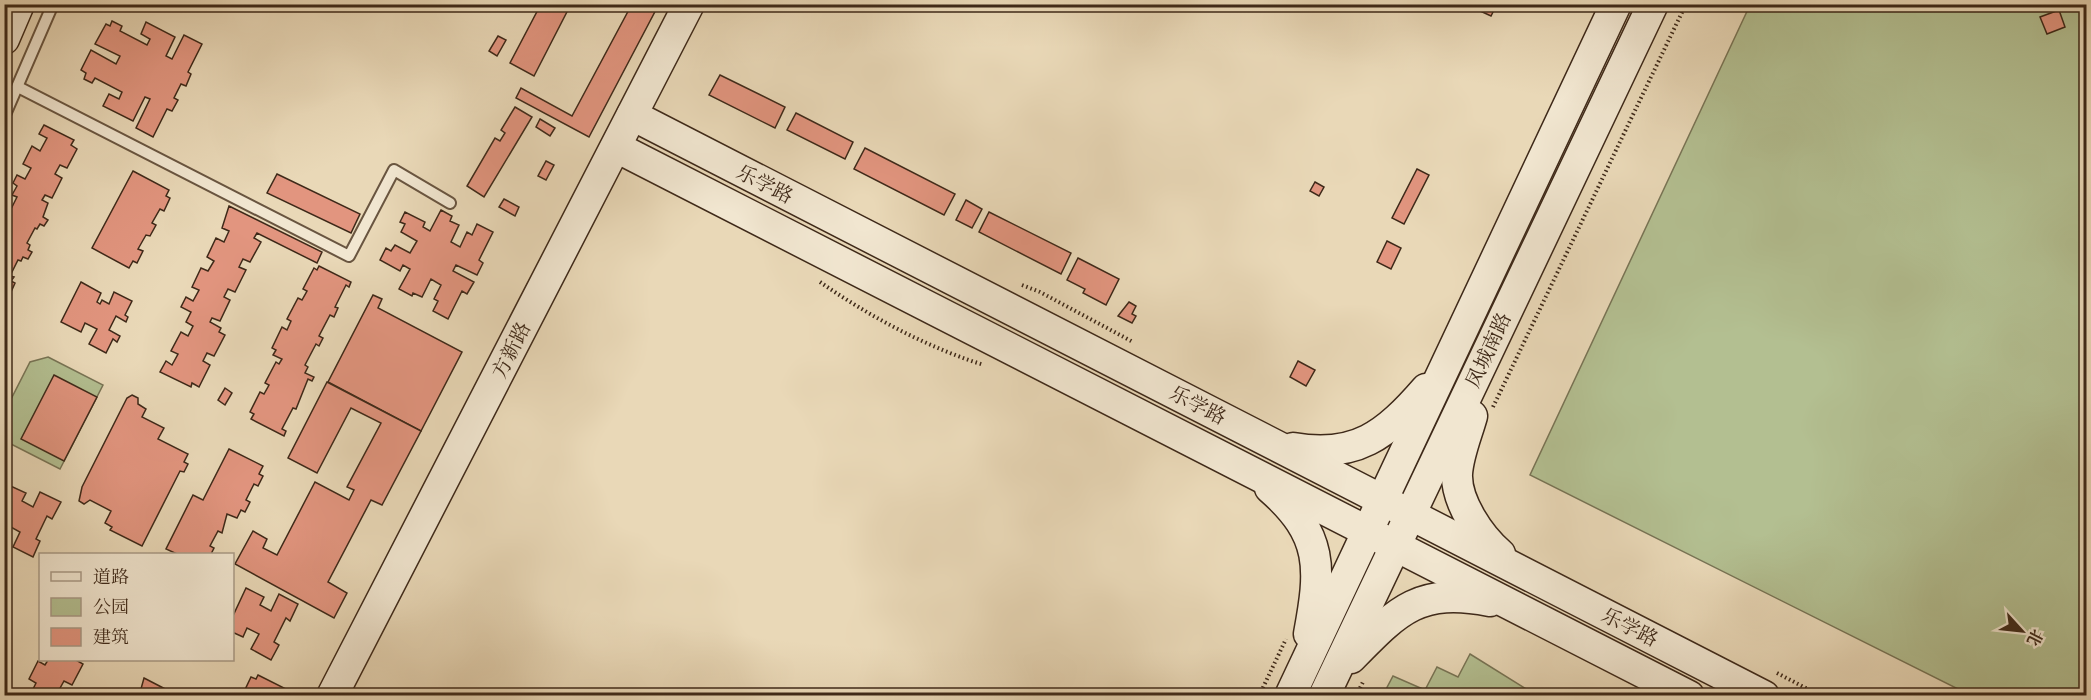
<svg xmlns="http://www.w3.org/2000/svg" width="2091" height="700" font-family="'IM FELL Double Pica','Noto Serif SC',serif">
	<rect width="100%" height="100%" fill="#e9d8b7"/>
	<filter id="stains"><feTurbulence type="fractalNoise" baseFrequency=".00333" numOctaves="4"/><feColorMatrix values="0 0 0 0 .2 0 0 0 0 .09 0 0 0 0 .02 0 0 0 .5 -.17"/></filter>
	<radialGradient id="worn" r=".72"><stop offset=".6" stop-color="#630" stop-opacity="0"/><stop offset="1" stop-color="#630" stop-opacity=".3"/></radialGradient>
	<g fill="#b3bf91" stroke="#787455" stroke-width="1.5">
		<polygon points="1750,5 2086,5 2086,695 1970,695 1530,475"/>
		<polygon points="48,357 103,385 60,469 5,441 4,413 30,362"/>
		<polygon points="1470,654 1536,695 1383,695 1393,676 1425,690 1437,667 1458,677"/>
	</g>
	<g fill="#e2957f" stroke="#3e2919" stroke-width="1.5">
		<polygon points="541,4 571,4 534,76 510,63"/>
		<polygon points="632,4 659,4 589,137 516,98 521,88 572,116"/>
		<polygon points="1465,4 1497,4 1491,16"/>
		<polygon points="2059,10 2065,27 2047,34 2040,17"/>
		<polygon points="112,21 122,26 120,31 147,45 150,39 141,34 146,22 175,37 166,56 172,59 184,35 202,44 188,72 191,74 186,86 181,84 174,98 178,100 172,111 167,109 153,137 136,128 150,99 145,97 133,121 103,106 109,94 119,99 122,92 95,78 92,83 84,79 86,73 81,70 91,50 116,64 120,56 95,44 106,24 110,26"/>
		<polygon points="498,36 506,40 497,56 489,51"/>
		<polygon points="720,75 785,107 775,128 709,95"/>
		<polygon points="515,107 532,117 484,197 467,186 495,138 500,141 505,133 501,130"/>
		<polygon points="796,113 853,142 845,159 787,130"/>
		<polygon points="540,119 555,128 550,136 536,127"/>
		<polygon points="44,125 74,140 71,145 77,149 67,168 60,165 55,174 62,178 52,198 45,195 42,200 48,203 43,217 48,220 44,226 40,224 37,229 35,228 27,243 30,245 28,250 32,252 28,259 23,257 21,261 18,260 10,276 14,277 11,281 15,283 11,292 7,290 5,294 4,211 9,213 17,197 12,195 17,186 13,183 17,175 25,179 31,168 23,164 32,146 40,151 47,138 39,134"/>
		<polygon points="865,148 955,194 944,215 854,169"/>
		<polygon points="546,161 554,165 546,180 538,176"/>
		<polygon points="1417,169 1429,175 1404,224 1392,218"/>
		<polygon points="133,171 169,190 166,196 170,198 164,211 160,209 152,223 156,225 150,236 146,235 138,249 143,251 137,263 133,261 129,268 92,248"/>
		<polygon points="277,174 360,214 351,233 267,193"/>
		<polygon points="1315,182 1324,187 1319,196 1310,191"/>
		<polygon points="504,199 519,207 515,216 499,207"/>
		<polygon points="966,200 982,209 972,228 956,220"/>
		<polygon points="229,206 322,252 317,263 257,233 254,238 261,242 250,262 243,259 239,267 246,270 235,292 228,289 224,297 230,300 220,321 212,318 210,322 221,328 219,332 225,335 214,356 207,353 203,361 210,365 199,387 192,383 191,387 160,372 166,361 172,365 178,354 171,351 181,332 188,336 193,326 186,322 191,312 181,307 186,297 193,301 199,290 192,287 201,268 208,271 214,261 207,257 216,238 224,242 229,231 222,228"/>
		<polygon points="441,210 452,216 450,221 459,225 451,242 460,247 467,232 472,235 477,224 493,232 479,260 483,263 477,275 456,265 453,271 474,282 467,294 462,291 448,319 433,311 438,301 434,299 441,285 431,279 422,297 413,293 412,296 399,289 410,269 403,265 400,271 380,260 386,248 391,251 395,245 410,253 417,241 401,232 405,224 400,222 405,212 425,222 423,227 430,231"/>
		<polygon points="989,212 1071,253 1061,274 979,232"/>
		<polygon points="1387,241 1401,248 1391,269 1377,262"/>
		<polygon points="1078,258 1119,279 1106,305 1083,293 1085,289 1067,280"/>
		<polygon points="319,266 351,282 349,287 346,285 335,307 338,308 334,317 330,315 319,336 323,338 319,346 316,344 305,365 308,367 305,373 314,377 312,381 308,379 296,409 293,408 282,429 286,431 284,436 251,419 254,414 250,412 260,392 264,394 269,385 265,383 276,362 279,364 282,359 273,355 276,350 272,348 282,327 287,330 291,321 287,319 298,298 302,300 307,291 303,289 314,268 317,270"/>
		<polygon points="81,282 101,293 97,302 100,304 102,300 109,304 114,292 132,301 125,315 128,317 126,322 116,316 109,330 120,336 117,342 113,339 106,353 89,344 97,329 85,323 81,332 61,322"/>
		<polygon points="373,295 382,299 378,308 462,352 421,431 328,382"/>
		<polygon points="1129,302 1136,306 1132,314 1136,316 1132,323 1118,316"/>
		<polygon points="1298,361 1315,370 1306,386 1290,377"/>
		<polygon points="54,375 97,397 64,461 21,439"/>
		<polygon points="327,382 421,431 382,505 371,500 328,582 347,593 334,618 235,564 253,531 267,539 263,548 277,555 315,482 349,500 354,490 347,487 381,423 351,408 317,473 288,458"/>
		<polygon points="225,388 232,393 225,405 218,400"/>
		<polygon points="132,395 138,398 138,404 146,409 142,417 164,428 158,439 188,454 184,462 188,464 184,472 180,471 142,546 110,530 112,527 105,523 111,511 90,500 84,504 79,501 82,487 127,398"/>
		<polygon points="229,449 263,466 259,474 263,476 258,486 254,484 246,500 250,502 245,512 241,510 237,518 227,514 222,533 218,531 210,546 214,548 211,554 177,554 166,549 193,495 203,500"/>
		<polygon points="4,483 26,493 22,501 33,507 40,492 61,502 52,519 47,516 36,539 40,541 33,557 13,547 20,532 9,526 4,533"/>
		<polygon points="246,588 264,597 260,605 271,611 279,594 298,604 290,621 286,618 274,642 279,645 271,660 251,649 259,634 247,628 243,637 232,632 232,618"/>
		<polygon points="48,660 76,660 83,664 72,685 64,681 59,690 67,693 66,696 20,696 23,691 30,695 36,683 29,679 38,661 45,665"/>
		<polygon points="258,675 290,691 288,695 284,693 242,696 251,677 256,679"/>
		<polygon points="144,678 175,694 175,696 139,696"/>
	</g>
	<g fill="none" stroke-linecap="round" stroke-linejoin="round">
		<defs>
			<g id="lane">
				<polyline points="18,87 349,256 394,170 450,203"/>
				<polyline points="4,117 53,4"/>
			</g>
			<g id="secondary">
				<polyline points="4,39 19,4"/>
				<polyline points="632,115 1764,696"/>
				<polyline points="616,147 1689,696"/>
				<path d="M 1472,416 C 1467,434 1458,455 1457,474 C 1456,502 1480,537 1500,554"/>
				<path d="M 1293,448 C 1356,459 1386,435 1426,389"/>
				<path d="M 1270,488 C 1324,535 1321,569 1309,634"/>
				<path d="M 1351,658 C 1398,610 1419,587 1490,601"/>
				<polyline points="332,696 689,4"/>
				<polyline points="1290,696 1616,4"/>
				<polyline points="1324,696 1653,4"/>
			</g>
		</defs>
		<use href="#lane" stroke="#695540" stroke-width="14"/>
		<use href="#secondary" stroke="#3e2919" stroke-width="33"/>
		<g stroke="#3e2919" stroke-width="4" stroke-dasharray="1.5 3" stroke-linecap="butt">
			<path d="M 820,282 C 869,316 926,347 984,365"/>
			<polyline points="1022,285 1040,292 1133,342"/>
			<polyline points="1493,407 1686,4"/>
			<polyline points="1777,673 1821,696"/>
			<polyline points="1259,696 1286,639"/>
			<polyline points="1356,696 1364,680"/>
		</g>
		<use href="#lane" stroke="#f1e6d0" stroke-width="10"/>
		<use href="#secondary" stroke="#f1e6d0" stroke-width="30"/>
	</g>
	<g text-anchor="middle" stroke-width="4.5" stroke-linejoin="round" paint-order="stroke">
		<g font-size="20" fill="#3e2919" stroke="#f1e6d0">
			<text transform="translate(765 184) rotate(27)" y="7">乐学路</text>
			<text transform="translate(511 350) rotate(-63)" y="7">方新路</text>
			<text transform="translate(1488 350) rotate(-65)" y="7">凤城南路</text>
			<text transform="translate(1198 405) rotate(27)" y="7">乐学路</text>
			<text transform="translate(1630 627) rotate(27)" y="7">乐学路</text>
		</g>
	</g>
	<rect width="2091" height="700" fill="none" stroke="#e9d8b7" stroke-width="24"/>
	<rect x="6" y="6" width="2079" height="688" fill="none" stroke="#3e2919" stroke-width="3"/>
	<rect x="12" y="12" width="2067" height="676" fill="none" stroke="#3e2919" stroke-width="1.5"/>
	<rect x="39" y="553" width="195" height="108" fill="#f1e6d0" stroke="#a99a87" stroke-width="1.5"/>
	<rect x="51" y="572" width="30" height="9" fill="#f1e6d0" stroke="#a99a87" stroke-width="1.5"/>
	<text x="93" y="583" font-size="18" fill="#3e2919">道路</text>
	<rect x="51" y="598" width="30" height="18" fill="#b3bf91" stroke="#a99a87" stroke-width="1.5"/>
	<text x="93" y="613" font-size="18" fill="#3e2919">公园</text>
	<rect x="51" y="628" width="30" height="18" fill="#e2957f" stroke="#a99a87" stroke-width="1.5"/>
	<text x="93" y="643" font-size="18" fill="#3e2919">建筑</text>
	<g transform="translate(2022 631) rotate(117)" stroke="#f1e6d0" stroke-width="4.5" paint-order="stroke">
	<path d="M0-4.5L10 22L0 15L-10 22Z" fill="#3e2919"/>
	<text y="-9" font-size="16" font-weight="bold" text-anchor="middle" fill="#3e2919">北</text>
	</g>
	<rect width="100%" height="100%" filter="url(#stains)"/>
	<rect width="100%" height="100%" fill="url(#worn)"/>
</svg>
